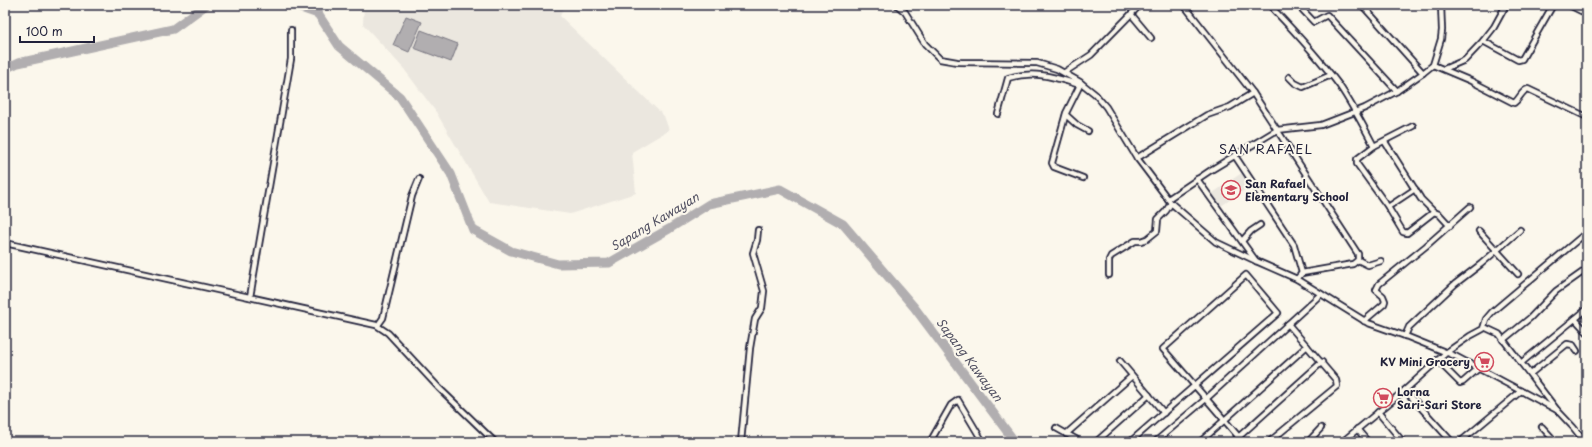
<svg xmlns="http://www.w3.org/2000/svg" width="1592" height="447" font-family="'Playpen Sans',sans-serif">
	<rect width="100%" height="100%" fill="#fbf7ec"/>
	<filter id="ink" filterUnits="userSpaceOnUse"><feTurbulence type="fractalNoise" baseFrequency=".025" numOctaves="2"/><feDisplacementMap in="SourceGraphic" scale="8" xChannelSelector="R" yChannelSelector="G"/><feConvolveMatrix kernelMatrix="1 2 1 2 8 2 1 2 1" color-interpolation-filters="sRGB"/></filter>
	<g filter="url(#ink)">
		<g fill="#ebe7df">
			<polygon points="364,5 565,5 560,16 664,116 669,130 632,152 636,193 570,214 489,202 436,112 404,69 363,24"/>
			<polygon points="1243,172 1252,185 1218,208 1210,195"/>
		</g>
		<g fill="#b1aeb0" stroke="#787681">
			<polygon points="406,16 422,22 409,52 393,45"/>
			<polygon points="421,30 458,44 451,62 414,48"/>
		</g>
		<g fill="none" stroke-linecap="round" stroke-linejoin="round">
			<g stroke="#b1aeb0" stroke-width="9">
				<polyline points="292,5 318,14 339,46 400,97 451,174 473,230 511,251 558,264 609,263 669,229 709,204 780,189 843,224 914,307 1015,442"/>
				<polyline points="5,69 18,63 173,29 206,5"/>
			</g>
			<defs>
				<g id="street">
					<polyline points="897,5 905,12 925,44 940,59 957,62 1037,63 1057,69 1080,82 1095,94 1106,107 1137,158 1171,203 1216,242 1256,261 1297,279 1368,323 1408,337 1455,356 1557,410"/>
					<polyline points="1184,5 1253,93"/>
					<polyline points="1298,5 1314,22 1327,15 1397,91"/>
					<polyline points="1362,5 1423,73"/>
					<polyline points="1569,5 1587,14"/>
					<path d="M 1274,10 C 1297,34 1319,58 1339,85 C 1352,104 1363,125 1374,146 L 1413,126"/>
					<polyline points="1131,14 1151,38"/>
					<polyline points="1483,41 1518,60 1522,59 1553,5"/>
					<path d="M 1433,65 L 1471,81 L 1512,102 L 1514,103 C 1520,99 1521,91 1528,89 L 1587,117"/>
					<polyline points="1444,69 1465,60 1483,41 1494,27 1506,5"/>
					<polyline points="1065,72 1091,55 1140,5"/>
					<polyline points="1289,77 1295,83 1303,87 1331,75"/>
					<polyline points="1081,83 1066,113 1052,163 1054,167 1083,178"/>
					<path d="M 998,114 L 1008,78 C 1035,70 1054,77 1080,85"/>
					<polyline points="1066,115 1077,125 1088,131"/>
					<polyline points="1385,142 1421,199 1434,212 1439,214 1450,226"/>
					<polyline points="1374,146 1357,159 1357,164 1388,207 1403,232 1407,233 1434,212"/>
					<polyline points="1235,156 1294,245 1302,273"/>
					<polyline points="1137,158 1207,115 1230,107 1253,93 1358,254 1358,260 1353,264 1302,273 1297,279"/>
					<polyline points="1197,179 1256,261"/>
					<polyline points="1168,199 1211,170 1277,130 1321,125 1365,108 1397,91 1423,73 1433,65 1441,39 1442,30 1441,5"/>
					<polyline points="1388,207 1415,189"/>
					<polyline points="1479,231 1518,274"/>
					<polyline points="1242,241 1251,231 1260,225"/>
					<polyline points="5,243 376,325 388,333 439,388 495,442"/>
					<polyline points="1358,260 1368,265 1381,261"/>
					<polyline points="1109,275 1109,260 1111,256 1135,241 1141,241 1147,239 1157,231 1158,219 1166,211 1171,203"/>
					<polyline points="250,297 291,59 291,30"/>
					<polyline points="1575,319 1587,332"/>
					<polyline points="1364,321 1384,304 1385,301 1383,296 1376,290 1379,284 1426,246 1470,207"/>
					<polyline points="378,325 383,318 412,196 419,179"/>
					<polyline points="1484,327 1499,334 1557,410 1573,427 1585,442"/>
					<polyline points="1405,336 1409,327 1455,284 1481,264 1520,230"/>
					<polyline points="1503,340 1530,318 1556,291 1587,269"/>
					<polyline points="1437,360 1460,383 1463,382 1479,368"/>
					<polyline points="1120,361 1164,413"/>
					<polyline points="1521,363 1587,309"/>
					<polyline points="1530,374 1567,344 1573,345 1577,351"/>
					<polyline points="1405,390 1452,442"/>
					<polyline points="1378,412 1403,442"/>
					<polyline points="1542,427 1552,438 1552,442"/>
					<polyline points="1056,428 1081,442"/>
					<polyline points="1357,429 1368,442"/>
					<polyline points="1066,434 1132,376"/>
					<polyline points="741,442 750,348 755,319 762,308 764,291 753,253 757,240 758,230"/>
					<polyline points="930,442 951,405 958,400 983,442"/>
					<polyline points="1096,442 1149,395"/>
					<path d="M 1130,442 L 1278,313 L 1246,275 L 1163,349 C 1190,380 1217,411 1243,442"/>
					<polyline points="1155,442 1207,398 1321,294"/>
					<polyline points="1200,442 1307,346"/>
					<polyline points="1233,442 1322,362"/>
					<polyline points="1269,442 1337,386 1336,380 1288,324"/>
					<polyline points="1308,442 1321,428"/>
					<polyline points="1342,442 1405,390 1447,352 1470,336 1483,329 1486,319 1492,312 1587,232"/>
					<polyline points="1460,442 1521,391"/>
				</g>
			</defs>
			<use href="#street" stroke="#22223b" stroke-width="8"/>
			<use href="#street" stroke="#fbf7ec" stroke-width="4.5"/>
		</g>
	</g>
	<defs>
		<symbol id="school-ring" viewBox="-11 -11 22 22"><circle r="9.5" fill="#fbf7ec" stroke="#d1495b" stroke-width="1.5"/><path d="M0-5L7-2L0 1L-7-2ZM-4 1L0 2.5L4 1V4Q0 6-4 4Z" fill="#d1495b"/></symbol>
		<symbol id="supermarket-ring" viewBox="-11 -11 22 22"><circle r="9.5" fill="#fbf7ec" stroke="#d1495b" stroke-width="1.5"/><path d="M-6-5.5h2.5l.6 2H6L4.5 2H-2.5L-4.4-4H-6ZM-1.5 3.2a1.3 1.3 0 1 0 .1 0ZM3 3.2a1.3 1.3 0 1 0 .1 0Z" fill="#d1495b"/></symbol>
	</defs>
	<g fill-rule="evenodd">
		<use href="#school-ring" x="1220" y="179" width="22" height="22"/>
		<use href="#supermarket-ring" x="1473" y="351" width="22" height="22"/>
		<use href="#supermarket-ring" x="1372" y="387" width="22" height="22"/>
	</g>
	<g text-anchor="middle" stroke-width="4" stroke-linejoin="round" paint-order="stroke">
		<g font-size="11" font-weight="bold" fill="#22223b" stroke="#fbf7ec" text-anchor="start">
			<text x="1245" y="188">San Rafael<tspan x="1245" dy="13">Elementary School</tspan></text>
			<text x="1470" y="366" text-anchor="end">KV Mini Grocery</text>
			<text x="1397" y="396">Lorna<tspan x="1397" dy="13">Sari-Sari Store</tspan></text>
		</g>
		<g font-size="12" font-style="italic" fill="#545364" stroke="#fbf7ec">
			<text transform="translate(655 222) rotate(-31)" y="4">Sapang Kawayan</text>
			<text transform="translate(969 360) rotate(53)" y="4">Sapang Kawayan</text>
		</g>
		<g font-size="13" letter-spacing="1" fill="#22223b" stroke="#fbf7ec">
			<text x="1266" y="154">SAN RAFAEL</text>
		</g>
	</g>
	<rect width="1592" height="447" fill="none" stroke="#fbf7ec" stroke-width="20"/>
	<rect x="10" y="10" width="1572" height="427" fill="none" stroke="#22223b" stroke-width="1.5" filter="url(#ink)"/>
	<path d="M20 36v6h74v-6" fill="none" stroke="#22223b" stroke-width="2"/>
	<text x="26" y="36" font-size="12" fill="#22223b" stroke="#fbf7ec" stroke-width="3" paint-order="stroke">100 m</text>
</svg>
